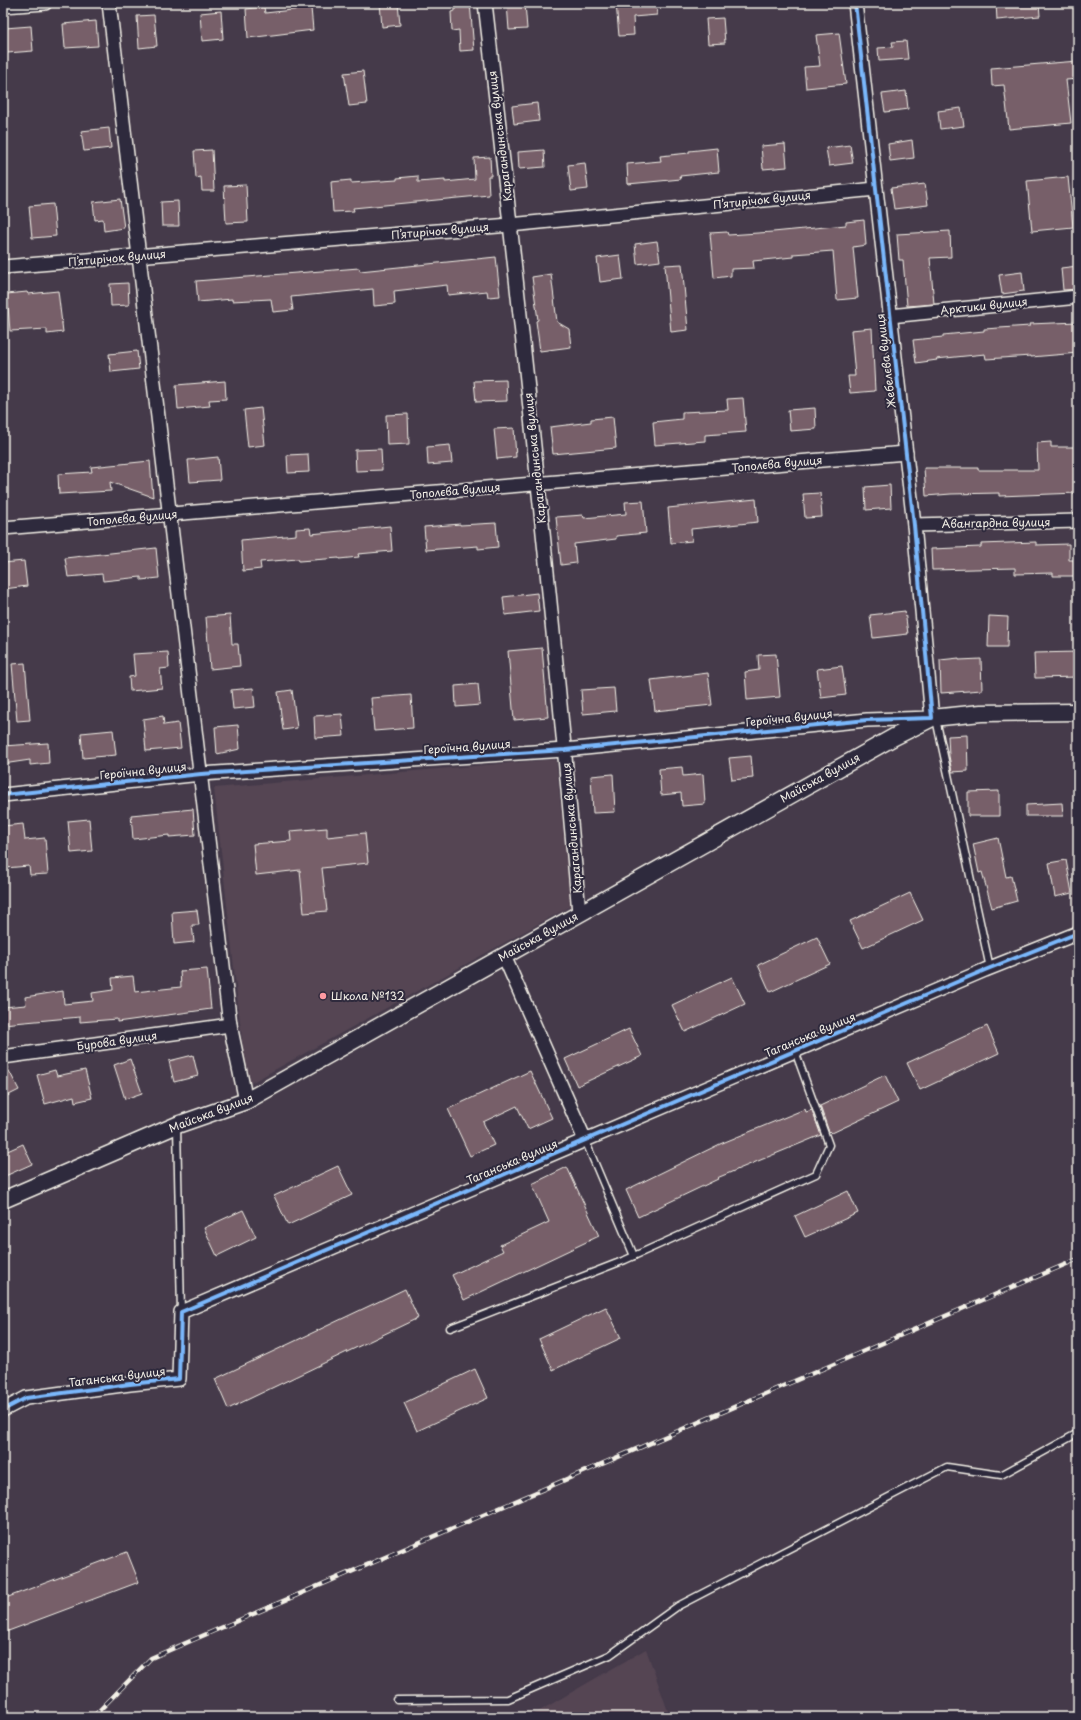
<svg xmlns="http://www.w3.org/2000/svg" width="1081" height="1720" font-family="'Playpen Sans',sans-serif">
	<rect width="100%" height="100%" fill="#453a4a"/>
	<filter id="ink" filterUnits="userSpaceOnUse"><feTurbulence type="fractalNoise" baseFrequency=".025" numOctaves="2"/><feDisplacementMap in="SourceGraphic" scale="8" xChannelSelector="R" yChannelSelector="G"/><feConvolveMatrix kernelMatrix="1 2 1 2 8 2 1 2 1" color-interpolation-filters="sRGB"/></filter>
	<g filter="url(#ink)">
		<g fill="#544553">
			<polygon points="556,759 571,906 247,1085 214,788"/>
			<polygon points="646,1649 670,1717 529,1717"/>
		</g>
		<g fill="#775f69" stroke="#f4f1e8">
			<polygon points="380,3 398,3 400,25 382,27"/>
			<polygon points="455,3 470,3 474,50 460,51 459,30 452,31 451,12 455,11"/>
			<polygon points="507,3 525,3 527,29 509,30"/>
			<polygon points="616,3 656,3 657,15 633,17 634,35 619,36"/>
			<polygon points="996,3 1039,3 1040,16 997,20"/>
			<polygon points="264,7 265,13 311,8 313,30 248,38 246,9"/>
			<polygon points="221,11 223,39 202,41 200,13"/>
			<polygon points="154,15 157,46 139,48 137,16"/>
			<polygon points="723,18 725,43 708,44 706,19"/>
			<polygon points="96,21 98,46 65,48 63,24"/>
			<polygon points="31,26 33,51 7,53 5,28"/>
			<polygon points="839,33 846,84 806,88 804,67 820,66 816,35"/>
			<polygon points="906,41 908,59 879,61 878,48 893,47 892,42"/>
			<polygon points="1078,61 1078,79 1066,80 1071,123 1009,129 1004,85 992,86 991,68"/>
			<polygon points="363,71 367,104 349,106 344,73"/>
			<polygon points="906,91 908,109 885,112 882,94"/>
			<polygon points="537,103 539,121 514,124 512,106"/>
			<polygon points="961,108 964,126 940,129 938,111"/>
			<polygon points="109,128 111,148 84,151 81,131"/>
			<polygon points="912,140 914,158 890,161 888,144"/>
			<polygon points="785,144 787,167 763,169 761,146"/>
			<polygon points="850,145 853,163 829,166 826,148"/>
			<polygon points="717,148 719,172 680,176 681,179 628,184 627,164 661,161 660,156 689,153 689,151"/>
			<polygon points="212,150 214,191 202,191 201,177 196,178 194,151"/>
			<polygon points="544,150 545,167 519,169 518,152"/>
			<polygon points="490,157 491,176 488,176 489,195 353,208 354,211 333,212 331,182 351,180 351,183 397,180 397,178 418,176 418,182 445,180 445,182 475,179 474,158"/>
			<polygon points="585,163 588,189 571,191 568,165"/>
			<polygon points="1068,177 1073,227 1032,231 1027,181"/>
			<polygon points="925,184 928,205 894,209 891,188"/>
			<polygon points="246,185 248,222 226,223 224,186"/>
			<polygon points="120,199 124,228 104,231 103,219 95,220 93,202"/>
			<polygon points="178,201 179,226 162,226 161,202"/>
			<polygon points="53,204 56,236 32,238 29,206"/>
			<polygon points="864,220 866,245 853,247 858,298 837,300 833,251 793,254 793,257 753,261 754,268 731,269 731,276 714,278 710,233 727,232 728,235 773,232 846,225 846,222"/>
			<polygon points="950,231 951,257 930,258 934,304 907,306 903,260 899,260 897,234"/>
			<polygon points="657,241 660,261 637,264 635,244"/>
			<polygon points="620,255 623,279 600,282 597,258"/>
			<polygon points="496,257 500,296 488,297 487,291 448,295 447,285 394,291 395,304 374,306 373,289 291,297 293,310 273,312 271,299 232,301 232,299 198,302 196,281 359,268 360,271"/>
			<polygon points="682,264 688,330 671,332 665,265"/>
			<polygon points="1078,266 1078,289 1063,290 1061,268"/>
			<polygon points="1022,272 1024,291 1002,294 999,275"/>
			<polygon points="551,274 557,322 569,329 571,347 540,351 536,321 538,320 532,277"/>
			<polygon points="128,283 129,305 111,306 110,284"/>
			<polygon points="58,291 63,332 47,334 47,329 10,331 7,294 27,292 28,294"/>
			<polygon points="1078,322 1078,353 1031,357 1031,356 986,359 985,354 936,359 937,360 916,363 913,340 943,337 943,335 984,331 984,329 1030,326 1029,324"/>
			<polygon points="872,328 875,391 850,393 848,376 855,376 851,330"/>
			<polygon points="137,351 139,369 111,372 109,354"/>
			<polygon points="506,380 507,401 476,402 474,381"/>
			<polygon points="225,381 226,399 209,400 210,406 178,409 176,385"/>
			<polygon points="743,398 746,432 705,435 705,441 655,445 653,422 682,419 682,412 728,410 727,399"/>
			<polygon points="261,408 265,445 248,447 244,410"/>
			<polygon points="815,408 816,429 790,431 788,410"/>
			<polygon points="408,414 409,444 387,445 386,415"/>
			<polygon points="613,417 616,448 553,454 550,427 591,422 591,419"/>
			<polygon points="514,428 516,457 497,459 494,429"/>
			<polygon points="1051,442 1051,447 1078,447 1078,493 999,496 999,493 951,494 926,496 924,468 978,468 978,470 1038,470 1037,443"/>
			<polygon points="450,445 452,463 428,465 427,447"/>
			<polygon points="381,449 382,470 356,471 355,450"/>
			<polygon points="308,454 309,472 288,473 287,455"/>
			<polygon points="218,457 220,480 190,482 188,460"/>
			<polygon points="150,461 153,497 110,482 111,491 59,494 58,474 92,472 91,467"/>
			<polygon points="890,485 891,508 866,510 865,487"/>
			<polygon points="820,493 822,517 805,518 803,494"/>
			<polygon points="756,499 758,522 691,529 692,541 671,543 668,508"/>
			<polygon points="643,501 646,533 616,536 616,539 574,544 576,563 561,565 556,517 583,515 584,518 626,514 625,502"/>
			<polygon points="496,523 498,547 478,549 478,546 426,550 424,527 460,524 460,525"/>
			<polygon points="390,526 392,551 358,554 359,557 339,559 339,558 299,561 298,559 260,562 261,569 243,571 241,540 296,535 296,529 310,528 311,534"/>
			<polygon points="1036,542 1036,545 1069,544 1069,560 1074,560 1075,576 1053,576 1053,573 1015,574 1015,568 932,570 931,549 981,547 981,544"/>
			<polygon points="156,548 159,578 141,580 141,577 103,581 102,574 68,577 65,558"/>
			<polygon points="24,561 27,586 4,589 3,563"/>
			<polygon points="537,593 539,611 505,615 503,597"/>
			<polygon points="905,611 908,634 873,638 870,615"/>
			<polygon points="230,615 232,644 238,644 240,666 210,669 206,617"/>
			<polygon points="989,616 1008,617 1007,647 988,647"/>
			<polygon points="542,648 548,717 514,720 508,651"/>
			<polygon points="168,652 169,668 160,669 162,688 130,691 129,677 135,676 133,654"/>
			<polygon points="1078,652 1078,677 1035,678 1034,653"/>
			<polygon points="776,654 780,697 747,700 745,672 759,670 758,655"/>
			<polygon points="959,658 959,660 981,659 982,690 941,693 940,660"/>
			<polygon points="25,663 30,720 17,721 12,664"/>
			<polygon points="842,666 846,695 821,698 817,669"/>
			<polygon points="708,673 712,705 655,711 651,680"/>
			<polygon points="478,684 480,705 456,707 455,686"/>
			<polygon points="253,688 255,707 233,709 231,690"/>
			<polygon points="614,688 616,711 583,714 581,690"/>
			<polygon points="292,690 297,728 283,730 278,692"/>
			<polygon points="411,695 413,728 374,731 371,698"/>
			<polygon points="342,714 344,736 315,738 314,716"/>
			<polygon points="163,716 164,725 178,723 181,748 146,751 143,719"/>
			<polygon points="238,725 240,749 217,754 215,727"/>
			<polygon points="113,730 116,755 83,758 81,733"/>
			<polygon points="967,735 968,771 952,772 949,756 948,736"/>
			<polygon points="48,743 49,763 30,765 30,760 3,764 3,746"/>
			<polygon points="751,756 753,778 732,780 729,758"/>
			<polygon points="682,767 683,776 703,774 705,804 682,806 681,793 661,795 659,769"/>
			<polygon points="613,774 615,812 593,813 591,776"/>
			<polygon points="999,791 999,816 968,816 968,792"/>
			<polygon points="1062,803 1063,816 1026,816 1026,805"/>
			<polygon points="193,809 195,835 169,837 169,835 133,839 131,815"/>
			<polygon points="89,819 92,851 71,853 68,821"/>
			<polygon points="23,824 25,840 45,838 48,874 30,875 29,866 5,868 3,826"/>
			<polygon points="327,828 327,837 365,833 368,863 322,868 327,911 304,913 300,870 256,875 253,844 291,841 290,831"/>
			<polygon points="998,838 1006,877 1011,876 1017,901 992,908 982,872 979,873 973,844"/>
			<polygon points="1066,860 1072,893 1055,897 1049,863"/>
			<polygon points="910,893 923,920 863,948 850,921"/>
			<polygon points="197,910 199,925 192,925 194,942 174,944 172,912"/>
			<polygon points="817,937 830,964 770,992 758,965"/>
			<polygon points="207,969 211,1009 117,1022 117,1019 80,1022 80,1017 3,1024 3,1007 26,1005 25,997 63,991 64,1004 93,1001 92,993 113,990 112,978 133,976 135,992 181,987 180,971"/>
			<polygon points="732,977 745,1004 685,1032 672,1005"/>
			<polygon points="987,1026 999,1053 920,1090 907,1063"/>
			<polygon points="629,1029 642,1056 577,1086 565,1059"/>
			<polygon points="193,1055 198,1076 174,1082 169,1061"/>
			<polygon points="130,1059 142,1093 125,1099 114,1065"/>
			<polygon points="3,1065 6,1065 19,1090 3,1098"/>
			<polygon points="55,1070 57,1076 85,1070 92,1098 75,1102 74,1096 45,1104 37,1075"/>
			<polygon points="530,1071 552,1118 528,1129 517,1106 483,1122 494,1145 470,1156 448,1109"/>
			<polygon points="885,1075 898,1102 832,1133 830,1131 829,1132 820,1106"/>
			<polygon points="805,1109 806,1112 812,1110 821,1135 717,1178 718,1179 638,1217 626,1190 720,1144"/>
			<polygon points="23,1144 32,1164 3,1177 3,1153"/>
			<polygon points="338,1166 352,1195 288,1225 274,1196"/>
			<polygon points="567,1167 599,1236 464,1300 452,1275 503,1251 500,1245 549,1222 532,1184"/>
			<polygon points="848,1191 858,1213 805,1237 795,1216"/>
			<polygon points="243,1210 256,1237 217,1256 204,1228"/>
			<polygon points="405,1289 418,1318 228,1409 215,1379"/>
			<polygon points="606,1307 621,1338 553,1370 539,1339"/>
			<polygon points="475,1369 488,1398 417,1431 404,1403"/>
			<polygon points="127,1552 139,1582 3,1633 3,1599"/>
		</g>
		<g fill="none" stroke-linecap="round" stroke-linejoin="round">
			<defs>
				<g id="service">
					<polyline points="936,719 990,968"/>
					<polyline points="177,1126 181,1312"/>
					<polyline points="585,1140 634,1256"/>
					<polyline points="450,1328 625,1260 816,1174 829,1145 795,1051"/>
					<polyline points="397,1700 508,1699 610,1655 678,1606 947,1467 1001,1475 1078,1433"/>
				</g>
				<g id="minor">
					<polyline points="109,3 230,1025 246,1101"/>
					<path d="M 485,3 C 520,306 553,609 579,913"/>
					<polyline points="3,6 45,3"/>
					<polyline points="3,267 510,225 876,189"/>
					<polyline points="890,316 1078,297"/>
					<polyline points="914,525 1078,521"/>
					<polyline points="3,528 906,453"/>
					<polyline points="3,795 201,774 565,750 867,720 932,718 914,525 855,3"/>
					<polyline points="504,956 585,1140"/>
					<polyline points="3,1057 230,1025"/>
					<polyline points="3,1410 26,1398 130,1384 179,1379 181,1312 985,970 1078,933"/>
				</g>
				<polyline id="tertiary" points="3,1200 177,1125 246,1101 894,737 932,718 981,713 1078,712"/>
			</defs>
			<use href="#service" stroke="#f4f1e8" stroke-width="9"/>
			<use href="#minor" stroke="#f4f1e8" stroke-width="16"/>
			<use href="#tertiary" stroke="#f4f1e8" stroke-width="19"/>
			<use href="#service" stroke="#2f2a3d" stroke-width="6"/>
			<use href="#minor" stroke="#2f2a3d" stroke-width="13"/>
			<use href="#tertiary" stroke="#2f2a3d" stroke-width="16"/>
			<defs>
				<polyline id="rail" points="93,1717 151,1658 1078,1259"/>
			</defs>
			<use href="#rail" stroke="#f4f1e8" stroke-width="4.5"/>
			<use href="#rail" stroke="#2f2a3d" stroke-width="3" stroke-dasharray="9" stroke-linecap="butt"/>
			<defs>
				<g id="cycleway">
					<polyline points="3,795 201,774 565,750 867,720 932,718 914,525 855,3"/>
					<polyline points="3,1410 26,1398 130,1384 179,1379 181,1312 985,970 1078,933"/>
				</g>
			</defs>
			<use href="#cycleway" stroke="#2f2a3d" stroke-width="6"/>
			<use href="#cycleway" stroke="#7ab7fb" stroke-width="4"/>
		</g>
	</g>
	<circle fill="#ff9aa2" stroke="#2f2a3d" stroke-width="1.5" cx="323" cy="996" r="4"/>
	<g text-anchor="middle" stroke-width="4" stroke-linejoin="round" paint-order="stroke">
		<g font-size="11" fill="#f4f1e8" stroke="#2f2a3d">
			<text transform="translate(500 136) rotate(-97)" y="4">Карагандинська вулиця</text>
			<text transform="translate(762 200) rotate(-6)" y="4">П’ятирічок вулиця</text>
			<text transform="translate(440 231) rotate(-5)" y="4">П’ятирічок вулиця</text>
			<text transform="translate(117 258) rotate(-5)" y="4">П’ятирічок вулиця</text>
			<text transform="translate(984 306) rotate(-6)" y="4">Арктики вулиця</text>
			<text transform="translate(886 361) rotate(-97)" y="4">Жебелєва вулиця</text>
			<text transform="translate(535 458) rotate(-96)" y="4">Карагандинська вулиця</text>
			<text transform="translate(777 464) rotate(-5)" y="4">Тополєва вулиця</text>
			<text transform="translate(455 491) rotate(-5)" y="4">Тополєва вулиця</text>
			<text transform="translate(132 518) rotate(-5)" y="4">Тополєва вулиця</text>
			<text transform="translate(996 523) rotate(-1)" y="4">Авангардна вулиця</text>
			<text transform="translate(789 718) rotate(-6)" y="4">Героїчна вулиця</text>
			<text transform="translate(467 747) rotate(-4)" y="4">Героїчна вулиця</text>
			<text transform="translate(143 771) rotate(-6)" y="4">Героїчна вулиця</text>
			<text transform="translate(820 778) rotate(-29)" y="4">Майська вулиця</text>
			<text transform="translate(572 828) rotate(-95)" y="4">Карагандинська вулиця</text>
			<text transform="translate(538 937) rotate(-29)" y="4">Майська вулиця</text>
			<text transform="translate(810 1035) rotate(-23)" y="4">Таганська вулиця</text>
			<text transform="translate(117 1041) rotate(-8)" y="4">Бурова вулиця</text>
			<text transform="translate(211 1113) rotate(-21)" y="4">Майська вулиця</text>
			<text transform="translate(512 1162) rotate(-23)" y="4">Таганська вулиця</text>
			<text transform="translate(117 1377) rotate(-7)" y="4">Таганська вулиця</text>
		</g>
		<g font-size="11" fill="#f4f1e8" stroke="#2f2a3d" text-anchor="start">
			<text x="331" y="1000">Школа №132</text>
		</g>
	</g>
	<rect width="1081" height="1720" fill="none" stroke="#2f2a3d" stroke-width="16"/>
	<rect x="8" y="8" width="1065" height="1704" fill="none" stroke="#f4f1e8" stroke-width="1.5" filter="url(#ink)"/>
</svg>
